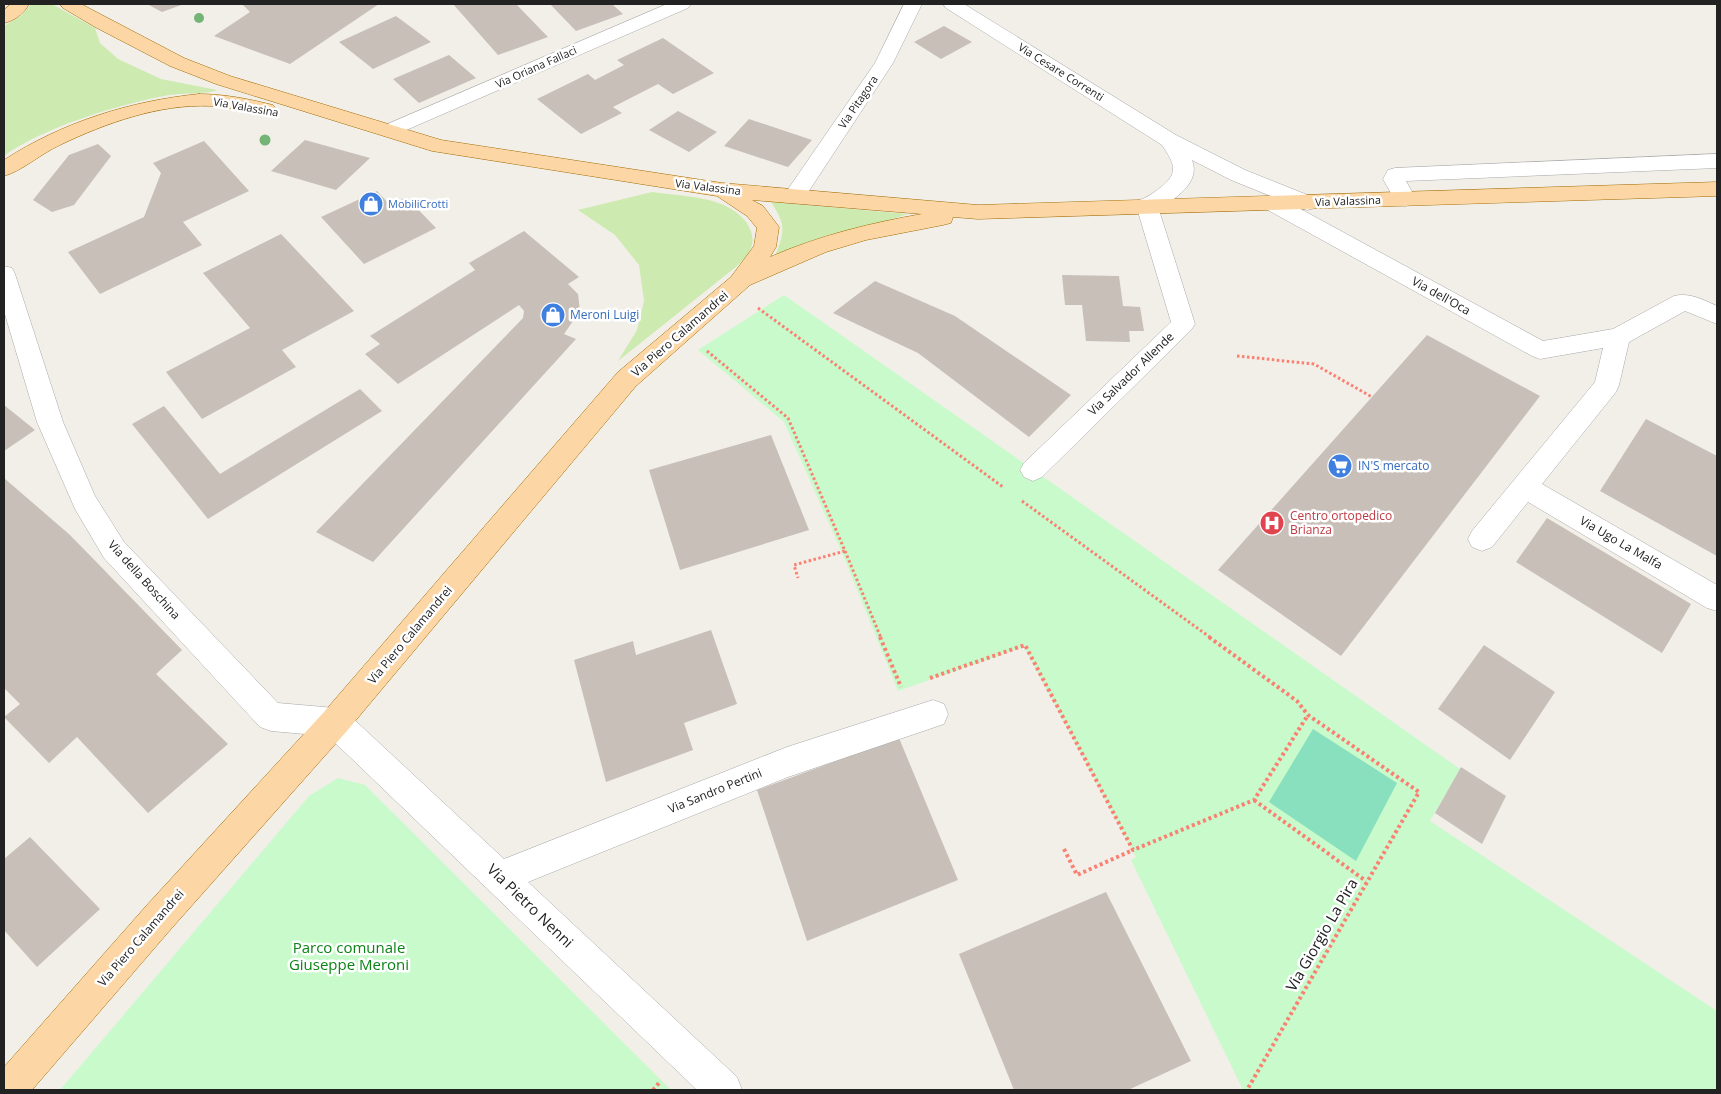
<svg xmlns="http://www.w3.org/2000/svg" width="1721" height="1094" font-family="'Open Sans',sans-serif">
	<rect width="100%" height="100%" fill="#f2efe9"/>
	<g fill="#cdebb0">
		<path d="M 31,4 L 52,4 L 95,28 L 100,43 L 118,59 L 161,79 L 217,90 C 210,94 177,93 164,96 C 117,105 42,128 4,156 L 4,26 L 21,16 Z"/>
		<path d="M 652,192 C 673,195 702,196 721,204 C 741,211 762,233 748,254 C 745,258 741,262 737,266 L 618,361 L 637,330 L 644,301 L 639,265 L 615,235 L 578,210 Z"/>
		<path d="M 771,202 L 908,214 L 775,256 C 785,231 786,225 771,202 Z"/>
	</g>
	<g fill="#c8facc">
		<polygon points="784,295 1460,769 1430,821 1717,1011 1717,1090 1243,1090 1131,860 1136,857 1024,647 898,691 843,555 784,422 698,350"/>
		<polygon points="338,778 365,785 671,1090 60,1090 309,796"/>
	</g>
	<polygon fill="#88e0be" points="1313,729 1397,783 1356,861 1269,802"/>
	<g fill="#c7bfb8">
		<polygon points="147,4 184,4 162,12"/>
		<polygon points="242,4 379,4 290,64 214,36 250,12"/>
		<polygon points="453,4 516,4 548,37 498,55"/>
		<polygon points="550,4 612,4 623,14 576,31"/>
		<polygon points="396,16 431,42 373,69 339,42"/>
		<polygon points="944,26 972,42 941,59 914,42"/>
		<polygon points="663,38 714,73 673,94 658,84 613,107 622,113 581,134 537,99 588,74 595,80 624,65 617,60"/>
		<polygon points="449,55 476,78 419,103 393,79"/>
		<polygon points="678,111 717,132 689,152 649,130"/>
		<polygon points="749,119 812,140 788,167 724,146"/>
		<polygon points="305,140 370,158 336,190 271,171"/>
		<polygon points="204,141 249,191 183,222 202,245 100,294 68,252 144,217 161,173 153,163"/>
		<polygon points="98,144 111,156 74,205 52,212 33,200 69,155"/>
		<polygon points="377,191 390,205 406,197 436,228 364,264 321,217"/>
		<polygon points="524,231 579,277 568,284 578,294 580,311 564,334 576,339 373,562 316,532 523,318 524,311 519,305 398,384 365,354 380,344 370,336 475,270 469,263"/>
		<polygon points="281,234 354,311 282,350 296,367 202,419 166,372 250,328 203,273"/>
		<polygon points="1062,275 1119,276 1123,306 1140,307 1144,331 1129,331 1130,342 1086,341 1082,305 1065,305"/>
		<polygon points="875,281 955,316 1071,395 1029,437 918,353 833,313"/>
		<polygon points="1427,335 1540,396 1341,656 1218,570"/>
		<polygon points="360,389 382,411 208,519 132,424 164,406 220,474"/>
		<polygon points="4,405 35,430 4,451"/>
		<polygon points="1646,419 1717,456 1717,556 1600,491"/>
		<polygon points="771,435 809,530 680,570 649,470"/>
		<polygon points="4,478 70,535 182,650 156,674 228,744 148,813 77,737 49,763 4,717 20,704 4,688 4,652 5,650 4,649"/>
		<polygon points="1547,518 1691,604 1662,653 1516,562"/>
		<polygon points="711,630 737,704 684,723 693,750 606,782 574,660 633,641 636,655"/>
		<polygon points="1484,645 1555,692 1510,760 1438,709"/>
		<polygon points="899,738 958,880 807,941 757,790"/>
		<polygon points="1461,767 1506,796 1482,844 1435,813"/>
		<polygon points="30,837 100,909 37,967 4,930 4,859"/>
		<polygon points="1106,892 1191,1061 1128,1090 1014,1090 959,954"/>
	</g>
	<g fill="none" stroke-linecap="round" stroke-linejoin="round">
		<defs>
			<g id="minor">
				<polygon points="667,4 691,4 688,8 397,134 390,136 383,134 380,130 383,126"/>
				<polygon points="904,4 922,4 893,63 803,200 795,202 787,200 784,195 875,63"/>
				<path d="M 943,4 L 964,4 L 1176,135 L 1245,170 L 1315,198 L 1318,203 L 1315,208 L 1307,210 L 1295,206 L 1543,341 L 1613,329 L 1674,296 C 1689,292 1704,300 1717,306 L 1717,324 L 1685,311 L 1629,342 L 1619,385 L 1616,392 L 1542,484 L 1717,585 L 1717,611 L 1707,608 L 1528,502 L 1492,547 L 1482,551 L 1472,547 L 1468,539 L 1472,531 L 1595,382 L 1603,348 L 1540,359 L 1532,356 L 1266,209 L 1263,204 L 1266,199 L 1273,197 L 1231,180 L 1192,160 C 1201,183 1175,198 1159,210 L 1195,324 L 1191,330 L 1042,477 L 1033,481 L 1024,477 L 1020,470 L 1024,463 L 1171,322 L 1136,205 L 1139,200 C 1147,198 1153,193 1160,188 C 1180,173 1174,163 1162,145 L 946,8 Z"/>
				<polygon points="1717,154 1717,168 1406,181 1416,199 1413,204 1405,206 1397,204 1383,179 1388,170 1395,168"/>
				<polygon points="4,266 12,268 15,274 63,422 95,496 124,542 278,703 335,708 346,712 504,859 787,747 933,700 944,704 948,714 944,724 788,777 528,882 737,1077 742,1090 697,1090 328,736 271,731 260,727 104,558 75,509 37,422 4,311"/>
			</g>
			<g id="major">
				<path d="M 11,4 L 29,4 C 24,14 14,21 4,23 L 4,10 Z"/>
				<path d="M 60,4 L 81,4 L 184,58 L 230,76 L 441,140 L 722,183 L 978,205 L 1717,182 L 1717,196 L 978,219 L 953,217 L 951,223 L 943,225 L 866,240 L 826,252 L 750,285 L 636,386 L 346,732 L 171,929 L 32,1090 L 4,1090 L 4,1067 L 147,905 L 324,712 L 618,372 L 731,277 L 754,246 L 757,228 L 747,216 L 717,196 L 432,151 L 216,84 L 170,66 L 95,27 L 63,8 ZM 752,200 L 922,214 C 870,223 818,236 770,257 L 776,247 L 779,227 L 763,206 Z"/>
				<path d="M 199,94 C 224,94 249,99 273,105 L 276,109 L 273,113 L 266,115 C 247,111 229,107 210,106 C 159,104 106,123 60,145 C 42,153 22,171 4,176 L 4,160 C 63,122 130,101 199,94 Z"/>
			</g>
		</defs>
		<use href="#minor" stroke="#a9a9a9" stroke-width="1"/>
		<use href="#major" stroke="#a06b00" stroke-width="1"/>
		<g stroke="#fa8072" stroke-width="3" stroke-dasharray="2.5 2.5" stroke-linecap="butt">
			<polyline points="758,308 1003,487"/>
			<polyline points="707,351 788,418 845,551 794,565 798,578"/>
			<polyline points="1237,356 1314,364 1372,397"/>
			<polyline points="1022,501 1211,638"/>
			<polyline points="845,551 881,638"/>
		</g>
		<g stroke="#fa8072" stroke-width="4" stroke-dasharray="3 3" stroke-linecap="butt">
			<polyline points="880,637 901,687"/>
			<polyline points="1209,637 1297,701 1308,715 1419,792 1247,1090"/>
			<polyline points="930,678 1025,645 1133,850 1254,800 1308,715"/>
			<polyline points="1254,800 1366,881"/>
			<polyline points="1064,849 1077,875 1133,850"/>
			<polyline points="653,1090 659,1083"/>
		</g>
		<use href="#minor" fill="#fff" fill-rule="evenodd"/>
		<use href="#major" fill="#fcd6a4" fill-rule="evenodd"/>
	</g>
	<g fill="#74b475">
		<circle cx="199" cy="18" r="5"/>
		<circle cx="265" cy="140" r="5.5"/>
	</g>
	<defs>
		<symbol id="shop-disc" viewBox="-11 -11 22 22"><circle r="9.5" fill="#3f7fe0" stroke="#fff"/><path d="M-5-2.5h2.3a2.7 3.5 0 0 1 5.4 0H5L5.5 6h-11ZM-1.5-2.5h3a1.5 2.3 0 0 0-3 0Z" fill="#fff"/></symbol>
		<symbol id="supermarket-disc" viewBox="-11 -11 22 22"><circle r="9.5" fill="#3f7fe0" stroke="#fff"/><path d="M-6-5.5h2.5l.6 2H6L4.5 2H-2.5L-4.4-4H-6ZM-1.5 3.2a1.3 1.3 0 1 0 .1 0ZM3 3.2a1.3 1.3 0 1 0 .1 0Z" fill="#fff"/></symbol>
		<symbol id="hospital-disc" viewBox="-11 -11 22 22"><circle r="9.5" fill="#e0444e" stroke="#fff"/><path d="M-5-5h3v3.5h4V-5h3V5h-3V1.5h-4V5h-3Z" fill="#fff"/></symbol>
	</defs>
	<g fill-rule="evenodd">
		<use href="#shop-disc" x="357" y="190" width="28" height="28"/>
		<use href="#shop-disc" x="539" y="301" width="28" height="28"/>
		<use href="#supermarket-disc" x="1326" y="452" width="28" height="28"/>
		<use href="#hospital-disc" x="1258" y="509" width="28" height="28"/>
	</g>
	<g text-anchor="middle" stroke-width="5" stroke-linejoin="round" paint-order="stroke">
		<g font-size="11" fill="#222" stroke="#fff">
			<text transform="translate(536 67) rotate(-24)" y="4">Via Oriana Fallaci</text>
			<text transform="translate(1061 72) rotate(32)" y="4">Via Cesare Correnti</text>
			<text transform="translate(858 102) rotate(-56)" y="4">Via Pitagora</text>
			<text transform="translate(246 107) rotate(10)" y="4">Via Valassina</text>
			<text transform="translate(708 187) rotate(7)" y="4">Via Valassina</text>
			<text transform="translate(1348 201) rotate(-2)" y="4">Via Valassina</text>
		</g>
		<g font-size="11" fill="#366cbe" stroke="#fff" text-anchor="start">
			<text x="388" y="208">MobiliCrotti</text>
		</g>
		<g font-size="12" fill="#222" stroke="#fff">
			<text transform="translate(1441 296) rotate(29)" y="4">Via dell'Oca</text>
			<text transform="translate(680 334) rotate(-41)" y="4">Via Piero Calamandrei</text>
			<text transform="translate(1131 374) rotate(-44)" y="4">Via Salvador Allende</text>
			<text transform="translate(1621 543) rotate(30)" y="4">Via Ugo La Malfa</text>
			<text transform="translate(144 580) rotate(48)" y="4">Via della Boschina</text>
			<text transform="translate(410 635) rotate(-50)" y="4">Via Piero Calamandrei</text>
			<text transform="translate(715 791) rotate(-22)" y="4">Via Sandro Pertini</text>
			<text transform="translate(141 938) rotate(-49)" y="4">Via Piero Calamandrei</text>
		</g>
		<g font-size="12" fill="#366cbe" stroke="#fff" text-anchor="start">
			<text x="570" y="319">Meroni Luigi</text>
			<text x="1358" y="470">IN'S mercato</text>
		</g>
		<g font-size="12" fill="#be3a42" stroke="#fff" text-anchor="start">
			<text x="1290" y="520">Centro ortopedico<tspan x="1290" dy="14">Brianza</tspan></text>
		</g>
		<g font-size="15" fill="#222" stroke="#fff">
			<text transform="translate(530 906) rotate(44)" y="5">Via Pietro Nenni</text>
			<text transform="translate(1322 935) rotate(-60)" y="5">Via Giorgio La Pira</text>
		</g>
		<g font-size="15" fill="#0c8416" stroke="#fff">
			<text x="349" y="953">Parco comunale<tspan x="349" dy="17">Giuseppe Meroni</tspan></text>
		</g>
	</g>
	<rect width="1721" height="1094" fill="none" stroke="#222222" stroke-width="10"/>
</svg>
